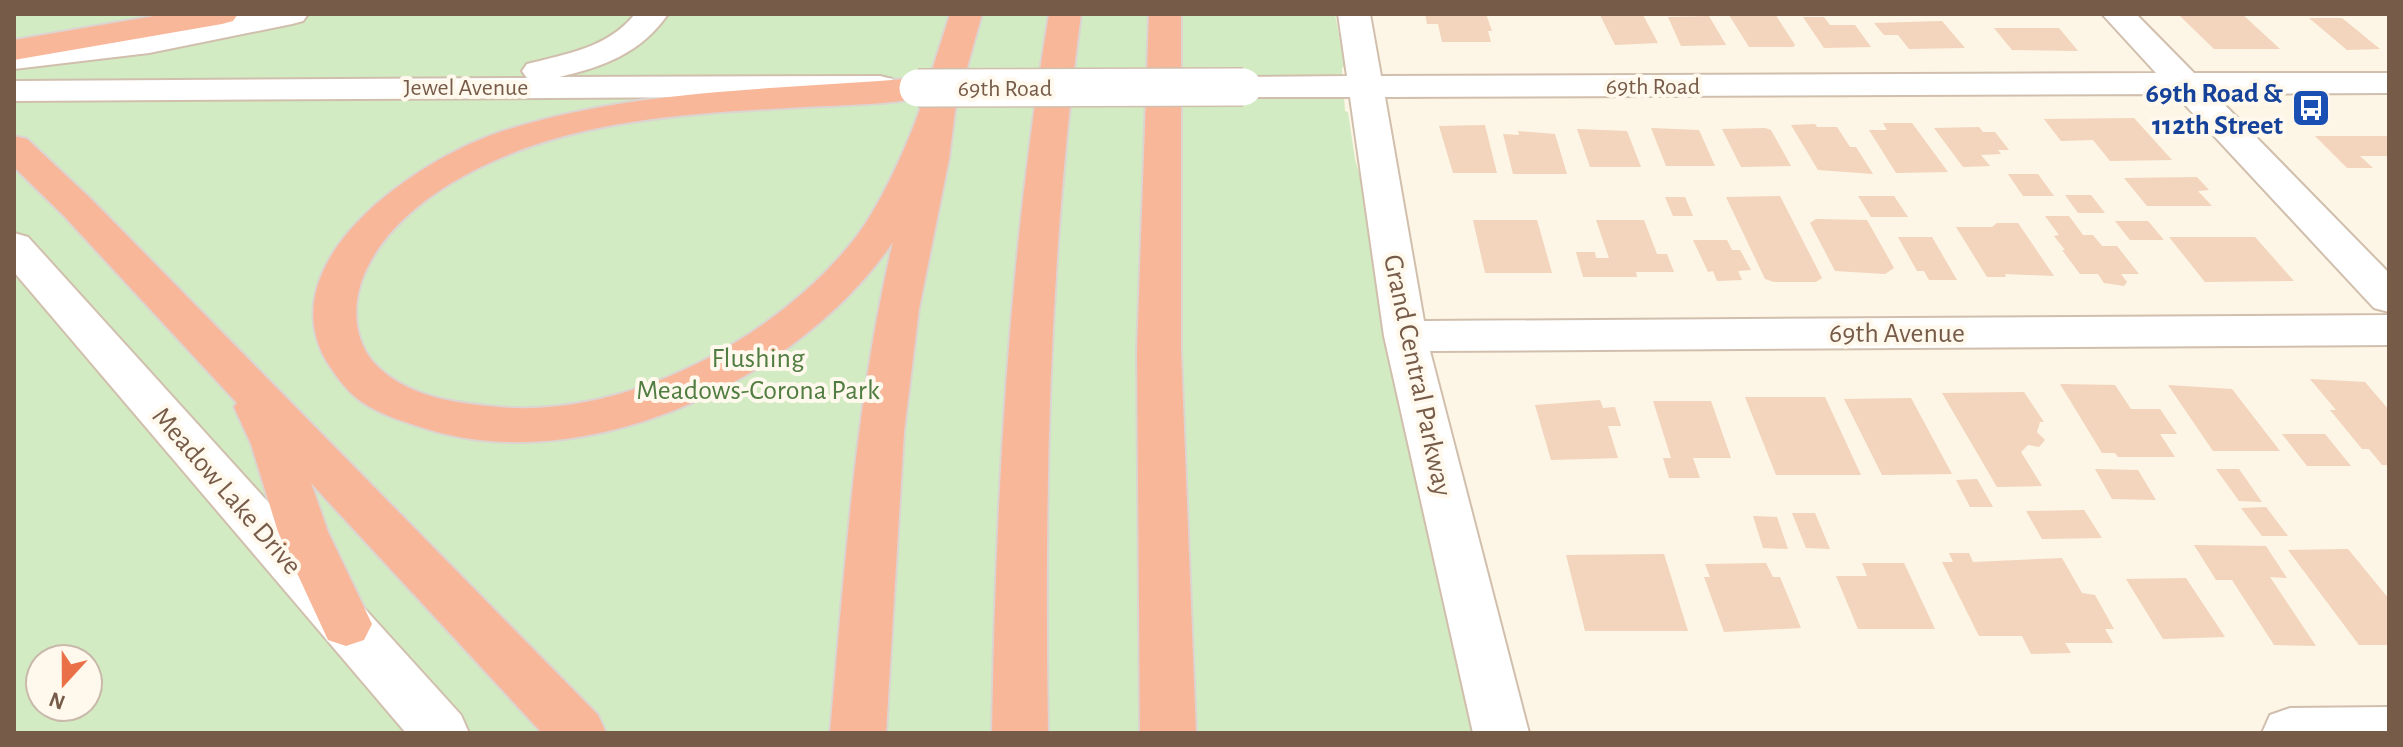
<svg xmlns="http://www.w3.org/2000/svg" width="2403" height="747" font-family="'Alegreya Sans',sans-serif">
	<rect width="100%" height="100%" fill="#fdf5e5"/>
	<path fill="#d2ebc3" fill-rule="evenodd" d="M 14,14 L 1335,14 L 1345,66 L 1342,68 L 1345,111 L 1348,112 L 1355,159 L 1405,336 L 1501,733 L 14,733 ZM 40,659 L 88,659 L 88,707 L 40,707 Z"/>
	<g fill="#f3d4bc">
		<polygon points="1425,14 1486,14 1492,31 1488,31 1491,42 1442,42 1438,24 1427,24"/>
		<polygon points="1631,14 1643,15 1658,43 1615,45 1600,15"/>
		<polygon points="1775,14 1795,45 1793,47 1749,47 1729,15"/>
		<polygon points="2178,14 2242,14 2280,49 2214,49"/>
		<polygon points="1709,16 1726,45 1681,46 1668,17"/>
		<polygon points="1803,17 1824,17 1830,25 1855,25 1871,47 1824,48"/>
		<polygon points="2309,18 2342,18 2380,49 2347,50"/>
		<polygon points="1942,21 1965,48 1909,49 1898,35 1884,35 1874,23"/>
		<polygon points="1994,28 2059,28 2078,51 2012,50"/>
		<polygon points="2134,118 2172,160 2110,161 2093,140 2061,141 2044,119"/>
		<polygon points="1883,123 1912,123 1948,172 1896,173 1869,130 1887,130"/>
		<polygon points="1815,124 1817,127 1837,127 1850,147 1856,147 1873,174 1818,170 1791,125"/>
		<polygon points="1485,125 1497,173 1453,173 1439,126"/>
		<polygon points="1979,127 1983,132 1995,132 2009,150 1998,150 2001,154 1981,155 1990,166 1963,167 1934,128"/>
		<polygon points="1651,128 1699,130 1715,166 1666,166"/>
		<polygon points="1765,128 1771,130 1791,166 1741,167 1722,129"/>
		<polygon points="1577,129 1627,131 1641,167 1590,167"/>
		<polygon points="1518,131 1555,134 1567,174 1513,174 1503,134 1519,135"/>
		<polygon points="2315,136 2389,136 2389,156 2360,156 2373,168 2347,168"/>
		<polygon points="2008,174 2038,174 2054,196 2023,196"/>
		<polygon points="2197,177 2209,190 2198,191 2212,206 2147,206 2124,178"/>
		<polygon points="2065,195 2091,195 2105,213 2078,213"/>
		<polygon points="1780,196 1822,278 1816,282 1774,282 1765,279 1726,197"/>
		<polygon points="1858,196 1894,196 1908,217 1871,217"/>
		<polygon points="1665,197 1685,197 1693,216 1673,216"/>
		<polygon points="2045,216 2069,216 2083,235 2093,235 2102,246 2117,246 2139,274 2121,274 2127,282 2124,286 2104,283 2098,274 2080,274 2062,250 2065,250 2054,236 2059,235"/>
		<polygon points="1816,219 1867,220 1894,268 1885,274 1835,271 1810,223"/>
		<polygon points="1473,220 1537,220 1552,273 1485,273"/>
		<polygon points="1596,220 1644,220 1657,254 1667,254 1674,272 1636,272 1637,277 1583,277 1576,252 1595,252 1596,258 1609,258"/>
		<polygon points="2115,221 2148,221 2164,240 2130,240"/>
		<polygon points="1997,223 2018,223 2054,276 2005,274 2006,277 1987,277 1956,227 1992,227"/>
		<polygon points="1898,237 1932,237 1957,280 1929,280 1924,271 1917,271"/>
		<polygon points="2169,237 2255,237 2294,281 2205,282"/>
		<polygon points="1693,240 1727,240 1732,250 1740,250 1751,270 1738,271 1742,280 1717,281 1713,271 1708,272"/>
		<polygon points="2310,379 2365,382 2389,410 2389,465 2382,465 2369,449 2362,449 2330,410 2336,410"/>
		<polygon points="2060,384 2115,385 2131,409 2160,409 2177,434 2160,434 2175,457 2118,457 2115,453 2102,453"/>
		<polygon points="2168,385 2232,389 2280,451 2213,451"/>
		<polygon points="2024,392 2044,422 2040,422 2037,432 2045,440 2039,447 2028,445 2021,452 2042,486 1997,487 1942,393"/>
		<polygon points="1745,397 1825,397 1861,475 1776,475"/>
		<polygon points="1911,398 1952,474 1882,475 1844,399"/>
		<polygon points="1600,400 1603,408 1615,407 1621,426 1608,426 1618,458 1551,460 1535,405"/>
		<polygon points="1653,401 1711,401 1731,458 1693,458 1700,478 1669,478 1663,458 1671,458"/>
		<polygon points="2282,434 2325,434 2351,466 2307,466"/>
		<polygon points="2095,469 2138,470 2156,500 2112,499"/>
		<polygon points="2216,469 2239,469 2262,502 2239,501"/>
		<polygon points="1977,479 1993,507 1970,507 1956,480"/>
		<polygon points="2266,507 2288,536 2262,536 2241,508"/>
		<polygon points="2084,510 2102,538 2042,539 2026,511"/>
		<polygon points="1792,513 1815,513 1830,549 1806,548"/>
		<polygon points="1753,516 1777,517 1788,549 1763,548"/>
		<polygon points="2194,545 2266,546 2287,578 2270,577 2316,646 2274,645 2232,580 2216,580"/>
		<polygon points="2348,549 2389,599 2389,645 2359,645 2288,550"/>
		<polygon points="1949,553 1969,553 1973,562 2062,558 2082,593 2095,595 2114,629 2105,629 2113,643 2065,643 2071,653 2031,654 2022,636 1979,636 1942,562 1953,562"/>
		<polygon points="1664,554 1688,631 1585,631 1566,555"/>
		<polygon points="1766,563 1773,577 1780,577 1801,628 1724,632 1704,577 1710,577 1705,564"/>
		<polygon points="1862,563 1904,563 1935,629 1858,629 1836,576 1867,576"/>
		<polygon points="2186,578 2225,637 2163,639 2126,579"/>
	</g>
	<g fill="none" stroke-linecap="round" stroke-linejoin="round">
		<defs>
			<g id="minor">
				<polygon points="244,14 308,14 303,21 292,24 149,53 14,69 14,49 149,33"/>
				<path d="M 635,14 L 668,14 C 641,53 603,67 559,77 L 880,76 L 892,79 L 897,86 L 892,93 L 880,96 L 14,101 L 14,81 L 527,78 L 522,71 L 527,64 C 566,54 608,48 635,14 Z"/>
				<polygon points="1338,14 1370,14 1381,76 2156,73 2102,14 2136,14 2194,73 2389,73 2389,93 2214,94 2389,273 2389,312 2374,308 2175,94 1385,97 1424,321 2389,315 2389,345 1430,351 1529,733 1473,733 1384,336 1350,97 1243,97 1231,94 1226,87 1231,80 1243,77 1347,76"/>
				<polygon points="14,233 28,237 461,715 469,733 406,733 14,272"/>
				<polygon points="2389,707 2389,733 2262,733 2270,715 2290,708"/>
			</g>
			<g id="highway">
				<polygon points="166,14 238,14 233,21 222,24 14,60 14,40"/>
				<path d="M 950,14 L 982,14 L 955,111 L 949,159 L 919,309 L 904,432 L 886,733 L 830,733 C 845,569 855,403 893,242 C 801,377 592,478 430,430 C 405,422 380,415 359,400 C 345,389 336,376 327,362 C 267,260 419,159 500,132 C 635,88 777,90 918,78 L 929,80 ZM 924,97 C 911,138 882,203 856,237 C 779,337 627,419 498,407 C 456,403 412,398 379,368 C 354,345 351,308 363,277 C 379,237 412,208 448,185 C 555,119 682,114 804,107 C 843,105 885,105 924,97 Z"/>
				<path d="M 1049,14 L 1081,14 C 1049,253 1044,492 1048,733 L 992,733 C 996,491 1009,253 1049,14 Z"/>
				<polygon points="1149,14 1181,14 1181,351 1196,733 1140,733 1137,351"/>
				<polygon points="14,136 27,139 92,200 598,715 606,733 542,733 311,483 328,532 372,624 364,640 346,646 328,640 278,532 251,444 234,407 237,403 64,216 14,167"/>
			</g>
		</defs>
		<use href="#minor" stroke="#d1bfad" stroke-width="4"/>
		<use href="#highway" stroke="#dcd4d0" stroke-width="4"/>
		<use href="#minor" fill="#fff" fill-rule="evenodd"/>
		<use href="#highway" fill="#f9b79a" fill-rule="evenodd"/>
		<defs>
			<polyline id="minor-bridge" points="918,88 1243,87"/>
		</defs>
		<use href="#minor-bridge" stroke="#d1bfad" stroke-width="40" stroke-linecap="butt"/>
		<use href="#minor-bridge" stroke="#fff" stroke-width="37"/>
	</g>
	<defs>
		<symbol id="bus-square" viewBox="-11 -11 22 22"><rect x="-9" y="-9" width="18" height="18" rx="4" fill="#1a4fb4" stroke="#fff8ec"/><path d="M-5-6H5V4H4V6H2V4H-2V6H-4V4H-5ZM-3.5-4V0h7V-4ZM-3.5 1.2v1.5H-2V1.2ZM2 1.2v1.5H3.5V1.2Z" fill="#fff"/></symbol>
	</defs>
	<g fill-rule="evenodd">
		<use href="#bus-square" x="2289" y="86" width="44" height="44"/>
	</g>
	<g text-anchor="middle" stroke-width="8" stroke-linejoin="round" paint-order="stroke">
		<g font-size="24" fill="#775b49" stroke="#fff8ec">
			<text x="1653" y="94">69th Road</text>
			<text x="466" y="95">Jewel Avenue</text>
			<text x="1005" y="96">69th Road</text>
		</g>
		<g font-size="28" font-weight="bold" fill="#164399" stroke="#fff8ec" text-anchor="end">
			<text x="2283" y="102">69th Road &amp;<tspan x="2283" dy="32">112th Street</tspan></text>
		</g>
		<g font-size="28" fill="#775b49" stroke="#fff8ec">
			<text x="1897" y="342">69th Avenue</text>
			<text transform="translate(1419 375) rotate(78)" y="10">Grand Central Parkway</text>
			<text transform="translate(228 490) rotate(49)" y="10">Meadow Lake Drive</text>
		</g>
		<g font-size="28" fill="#507d41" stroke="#fff8ec">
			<text x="758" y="367">Flushing<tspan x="758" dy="32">Meadows-Corona Park</tspan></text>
		</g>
	</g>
	<rect width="2403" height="747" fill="none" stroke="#775b49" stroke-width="32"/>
	<g transform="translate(64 683) rotate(201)"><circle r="38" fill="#fff8ec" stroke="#c9b9ab" stroke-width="2"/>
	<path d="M0-6L14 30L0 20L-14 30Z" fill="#ea7147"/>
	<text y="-12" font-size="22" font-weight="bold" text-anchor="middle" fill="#775b49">N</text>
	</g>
</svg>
